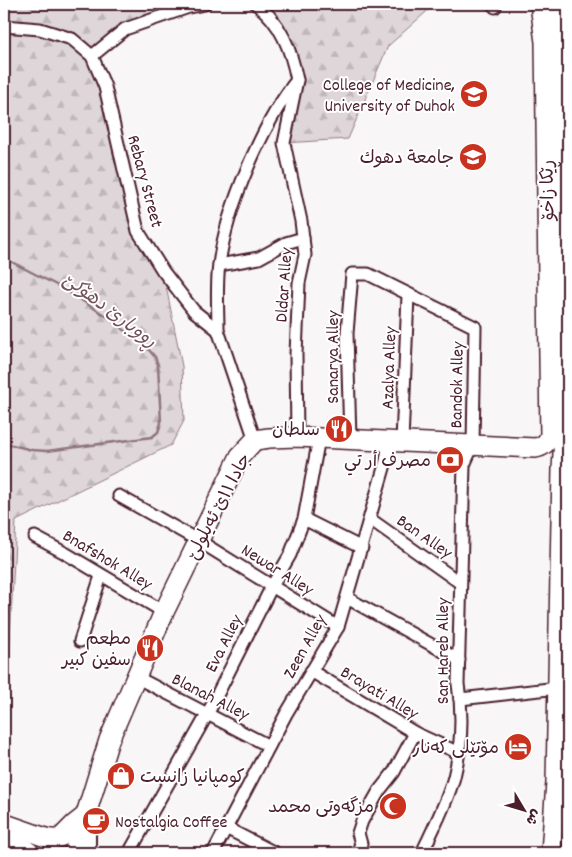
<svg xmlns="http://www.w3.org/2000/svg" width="572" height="857" font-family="Dekko,'Playpen Sans Arabic',sans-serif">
	<defs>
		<pattern id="forest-firs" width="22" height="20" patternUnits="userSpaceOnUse" patternTransform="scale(1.25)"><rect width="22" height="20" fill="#ded6d9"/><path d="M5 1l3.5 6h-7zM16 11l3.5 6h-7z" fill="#c0b7ba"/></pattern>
	</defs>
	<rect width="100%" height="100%" fill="#f8f6f7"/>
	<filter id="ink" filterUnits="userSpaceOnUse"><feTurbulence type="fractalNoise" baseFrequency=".02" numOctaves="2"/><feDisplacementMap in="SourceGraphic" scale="10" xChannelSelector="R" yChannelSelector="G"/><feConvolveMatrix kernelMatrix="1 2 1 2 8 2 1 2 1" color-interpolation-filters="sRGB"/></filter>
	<g filter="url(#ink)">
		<g fill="url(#forest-firs)" stroke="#947a82">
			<polygon points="4,4 205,4 125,29 92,57 138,231 163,271 182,366 184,421 171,445 16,521 8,678 4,685"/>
			<polygon points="256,4 435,4 388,46 348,139 284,143 297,80 292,55"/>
		</g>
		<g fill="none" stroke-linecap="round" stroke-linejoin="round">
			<polyline stroke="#8f747b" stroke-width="2.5" points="4,258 64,289 109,318 149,350 155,357 158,365 161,423 158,432 152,437 47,451 32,450 4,443"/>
			<defs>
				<g id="minor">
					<polyline points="493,4 495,7"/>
					<polyline points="4,26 40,29 72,39 92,56 105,87 138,231 163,271 194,311 218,330 255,440"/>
					<polyline points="92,56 125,29 189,7 205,4"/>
					<polyline points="297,80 284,143 301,221 305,255 299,283 296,354 297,437"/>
					<polyline points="219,265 259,258 286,243 303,238"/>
					<path d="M 218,330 C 218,309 216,286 219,265 C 226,209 262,124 297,80 C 291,50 281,22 256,4"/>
					<path d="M 350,439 L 347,333 L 352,274 L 368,274 L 475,327 L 473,445 L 464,465 L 458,684 C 463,714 461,748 454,777 C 447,803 433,829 422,853"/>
					<polyline points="402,442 408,295"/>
					<polyline points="119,496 199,541 338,627"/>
					<polyline points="304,519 362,548"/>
					<polyline points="370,519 459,582"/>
					<polyline points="35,537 65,553 164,612"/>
					<polyline points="347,598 459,660"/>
					<polyline points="80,641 101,576"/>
					<polyline points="311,671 415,733 459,753"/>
					<polyline points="136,677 269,746"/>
					<polyline points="460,699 558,688"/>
					<polyline points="226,828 275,853"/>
					<polyline points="129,853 208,713 272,586 290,555 304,519 319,438"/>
					<polyline points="213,853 286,714 338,627 386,461 389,441"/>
					<polyline points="357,853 361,844 358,833 362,821 379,791 394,772 415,733"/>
				</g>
				<g id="tertiary">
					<polyline points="557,777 568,807"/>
					<polyline points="88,823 88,848 89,853"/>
				</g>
				<g id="primary">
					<polyline points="4,823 47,838 56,839 61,837 74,824 88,813"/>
					<polyline points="4,836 17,843 31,853"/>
				</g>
				<g id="trunk">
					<path d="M 74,853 L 109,740 L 164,612 L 240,456 L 255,440 L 269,438 L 297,437 L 535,448 C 543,447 547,443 550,436 L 545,42 L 540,4"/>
					<polyline points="551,853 556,782 562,469 566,410 560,138 560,34 555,4"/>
				</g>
			</defs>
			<use href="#minor" stroke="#4a1f2b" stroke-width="15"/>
			<use href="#tertiary" stroke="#4a1f2b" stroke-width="18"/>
			<use href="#primary" stroke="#4a1f2b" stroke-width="21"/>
			<use href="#trunk" stroke="#4a1f2b" stroke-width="22"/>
			<use href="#minor" stroke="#fff" stroke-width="11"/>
			<use href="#tertiary" stroke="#fff" stroke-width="14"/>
			<use href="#primary" stroke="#fff" stroke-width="18"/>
			<use href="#trunk" stroke="#fff" stroke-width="19"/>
		</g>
	</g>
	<defs>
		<symbol id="university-disc" viewBox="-11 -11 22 22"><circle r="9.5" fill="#c8321e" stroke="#fff"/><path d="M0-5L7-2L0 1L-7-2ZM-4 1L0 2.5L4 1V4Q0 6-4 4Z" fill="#fff"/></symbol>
		<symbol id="restaurant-disc" viewBox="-11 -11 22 22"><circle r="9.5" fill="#c8321e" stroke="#fff"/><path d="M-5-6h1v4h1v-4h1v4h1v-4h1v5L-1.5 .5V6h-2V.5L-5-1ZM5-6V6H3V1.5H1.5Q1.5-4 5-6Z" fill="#fff"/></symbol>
		<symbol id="bank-disc" viewBox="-11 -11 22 22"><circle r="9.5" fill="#c8321e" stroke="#fff"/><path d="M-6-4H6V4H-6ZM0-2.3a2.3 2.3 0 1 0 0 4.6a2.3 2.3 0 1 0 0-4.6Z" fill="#fff"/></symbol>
		<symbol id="hotel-disc" viewBox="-11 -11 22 22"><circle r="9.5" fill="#c8321e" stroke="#fff"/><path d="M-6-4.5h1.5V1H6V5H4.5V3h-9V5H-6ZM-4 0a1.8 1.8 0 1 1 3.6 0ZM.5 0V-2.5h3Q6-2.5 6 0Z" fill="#fff"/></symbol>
		<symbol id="shop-disc" viewBox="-11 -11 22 22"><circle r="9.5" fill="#c8321e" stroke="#fff"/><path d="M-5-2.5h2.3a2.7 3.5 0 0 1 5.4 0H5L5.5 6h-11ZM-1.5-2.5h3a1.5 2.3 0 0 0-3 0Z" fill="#fff"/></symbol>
		<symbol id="mosque-disc" viewBox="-11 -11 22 22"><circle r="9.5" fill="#c8321e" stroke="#fff"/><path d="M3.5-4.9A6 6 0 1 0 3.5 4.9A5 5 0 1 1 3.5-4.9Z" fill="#fff"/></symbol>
		<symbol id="cafe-disc" viewBox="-11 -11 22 22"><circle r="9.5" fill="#c8321e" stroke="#fff"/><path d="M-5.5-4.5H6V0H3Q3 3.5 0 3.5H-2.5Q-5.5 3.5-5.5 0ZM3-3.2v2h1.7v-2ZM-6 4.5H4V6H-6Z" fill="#fff"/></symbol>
	</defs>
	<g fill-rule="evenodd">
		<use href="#university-disc" x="458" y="78" width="32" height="32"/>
		<use href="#university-disc" x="457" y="141" width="32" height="32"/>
		<use href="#restaurant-disc" x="323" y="413" width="32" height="32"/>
		<use href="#bank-disc" x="434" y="444" width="32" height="32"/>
		<use href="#restaurant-disc" x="134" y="632" width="32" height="32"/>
		<use href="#hotel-disc" x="502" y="731" width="32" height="32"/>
		<use href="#shop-disc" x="105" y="760" width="32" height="32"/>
		<use href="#mosque-disc" x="377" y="790" width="32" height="32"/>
		<use href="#cafe-disc" x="80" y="805" width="32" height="32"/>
	</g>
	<g text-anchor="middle" stroke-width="4" stroke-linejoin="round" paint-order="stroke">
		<g font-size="18" fill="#4a1f2b" stroke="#fff" text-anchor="end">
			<text x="455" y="90">College of Medicine,<tspan x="455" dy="21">University of Duhok</tspan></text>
			<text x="454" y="163">جامعة دهوك</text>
			<text x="320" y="435">سلطان</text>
			<text x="431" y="466">مصرف أر تي</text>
			<text x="131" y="644">مطعم<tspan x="131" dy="21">سفين كبير</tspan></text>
			<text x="499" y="753">مۆتێلی کەنار</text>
			<text x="140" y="782" text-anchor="start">كومپانيا زانست</text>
			<text x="374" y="812">مزگەوتی محمد</text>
			<text x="115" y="827" text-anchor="start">Nostalgia Coffee</text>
		</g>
		<g font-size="18" fill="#4a1f2b" stroke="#fff">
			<text transform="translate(146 181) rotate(75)" y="6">Rebary Street</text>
			<text transform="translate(547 190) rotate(-91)" y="6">ڕێکا زاخۆ</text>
			<text transform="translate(283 285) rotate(-86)" y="6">Dldar Alley</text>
			<text transform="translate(332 357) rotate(-90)" y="6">Sanarya Alley</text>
			<text transform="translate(388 368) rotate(-88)" y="6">Azalya Alley</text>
			<text transform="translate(456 385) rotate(-89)" y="6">Bandok Alley</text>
			<text transform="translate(218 506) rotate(-62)" y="6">جادا ١١ێ ئه‌یلولێ</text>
			<text transform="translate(425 536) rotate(35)" y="6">Ban Alley</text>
			<text transform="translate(108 559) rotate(31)" y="6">Bnafshok Alley</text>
			<text transform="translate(278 569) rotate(32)" y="6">Newar Alley</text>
			<text transform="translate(223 643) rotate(-63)" y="6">Eva Alley</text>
			<text transform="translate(304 646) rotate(-61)" y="6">Zeen Alley</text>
			<text transform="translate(442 651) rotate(-90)" y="6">San Hareb Alley</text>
			<text transform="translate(380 692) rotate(31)" y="6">Brayati Alley</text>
			<text transform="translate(211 696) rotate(27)" y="6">Blanah Alley</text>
		</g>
		<g font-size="19" font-style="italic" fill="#72515a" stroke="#fff">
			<text transform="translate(111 309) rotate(37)" y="7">ڕووبارێ دهۆكێ</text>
		</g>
	</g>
	<rect width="572" height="857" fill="none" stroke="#fff" stroke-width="20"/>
	<rect x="10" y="10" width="552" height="837" fill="none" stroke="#4a1f2b" stroke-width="2" filter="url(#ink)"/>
	<g transform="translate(524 810) rotate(128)" stroke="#ffffff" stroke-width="4" paint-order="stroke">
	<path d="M0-4L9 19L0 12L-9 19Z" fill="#4a1f2b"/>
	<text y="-8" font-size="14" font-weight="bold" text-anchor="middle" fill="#4a1f2b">ش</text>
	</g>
</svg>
